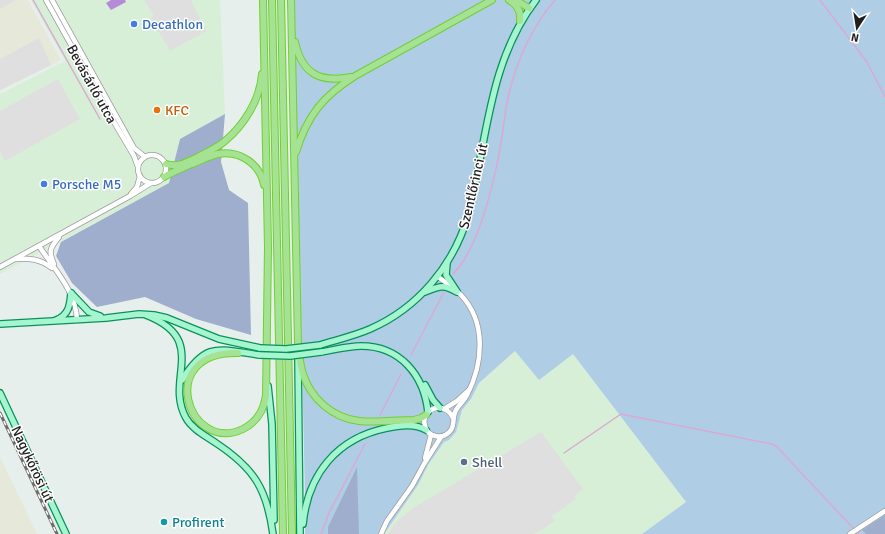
<svg xmlns="http://www.w3.org/2000/svg" width="885" height="534" font-family="Signika,sans-serif">
	<rect width="100%" height="100%" fill="#e6efec"/>
	<g fill="#d7efd7">
		<polygon points="31,0 220,0 225,114 180,139 169,183 0,274 0,94 65,61"/>
		<polygon points="515,351 573,354 686,502 642,534 384,534 418,485 428,465 444,442 449,440 455,432 462,410 471,399 479,383"/>
	</g>
	<g fill="#e6e8d9">
		<polygon points="0,0 28,0 61,60 0,91"/>
		<polygon points="0,409 59,534 55,534 0,417"/>
		<polygon points="0,457 37,534 0,534"/>
	</g>
	<polygon fill="#b0cde6" points="294,0 885,0 885,534 642,534 686,502 573,354 539,380 515,351 479,383 471,399 462,410 456,432 449,440 444,442 428,465 418,485 384,534 305,534 305,523 309,499 305,498"/>
	<g fill="#9eaecc">
		<polygon points="225,114 221,162 229,190 248,203 251,335 196,319 145,297 97,307 72,283 56,256 61,242 169,183 180,139"/>
		<polygon points="357,467 359,534 328,534 328,527"/>
		<polygon points="885,515 885,534 866,534 862,530"/>
	</g>
	<polygon fill="#b689d9" points="111,0 125,0 126,2 111,10 106,3"/>
	<g fill="#dfdfdf">
		<polygon points="0,0 16,0 0,9"/>
		<polygon points="144,0 191,0 206,31 170,51 151,18 154,16"/>
		<polygon points="39,38 51,65 0,90 0,59"/>
		<polygon points="58,79 80,119 5,161 0,152 0,111"/>
		<polygon points="541,432 583,489 574,496 576,499 552,516 555,520 546,527 534,534 388,534 395,523 413,508"/>
	</g>
	<g fill="none" stroke-linecap="round" stroke-linejoin="round">
		<g stroke="#daaad2" stroke-width="1.5">
			<polyline points="33,0 100,119"/>
			<polyline points="820,0 867,62 885,97"/>
			<path d="M 453,274 C 463,264 467,255 473,243 C 488,210 496,173 502,137 C 504,124 505,111 508,98 C 516,62 531,28 555,0"/>
			<polyline points="411,355 444,292"/>
			<polyline points="380,415 401,374"/>
			<polyline points="564,453 621,414 772,444 776,446 853,528"/>
			<polyline points="858,533 859,534"/>
			<polyline points="321,534 329,513 365,444"/>
		</g>
		<defs>
			<g id="minor">
				<polyline points="46,0 114,122 134,156 138,167"/>
				<polyline points="52,0 134,148 145,157"/>
				<circle cx="152" cy="169" r="14"/>
				<polyline points="131,194 137,187 140,176"/>
				<path d="M 39,246 C 54,269 76,291 77,320"/>
				<path d="M 16,259 C 30,258 40,259 52,268"/>
				<path d="M 54,264 C 48,251 50,248 59,237"/>
				<polyline points="0,267 130,196 151,183"/>
				<path d="M 437,276 C 445,282 454,288 461,295 C 487,323 483,364 467,395 C 464,401 459,405 456,410 C 452,417 455,424 451,430 C 444,440 428,438 425,426 C 420,408 445,400 453,418"/>
				<polyline points="444,409 457,401 469,390"/>
				<polyline points="425,458 431,435"/>
				<polyline points="381,534 387,521 412,486 424,464 441,437"/>
				<polyline points="850,534 885,511"/>
			</g>
			<g id="major">
				<polyline points="447,263 446,275 456,290"/>
				<path d="M 425,292 C 440,286 443,284 457,292"/>
				<polyline points="71,293 89,312 100,316"/>
				<path d="M 146,315 C 210,340 164,379 186,418 C 192,429 206,436 216,443 C 254,468 267,489 273,534"/>
				<path d="M 56,320 C 69,315 70,305 71,293"/>
				<polyline points="0,324 106,318 139,314 154,315 167,318 219,339 260,348"/>
				<path d="M 320,345 C 336,340 354,336 370,329 C 418,308 453,266 468,216 C 487,143 488,62 536,0"/>
				<path d="M 321,352 C 334,350 348,346 361,346 C 400,346 424,375 428,412"/>
				<polyline points="298,358 300,534"/>
				<path d="M 182,380 C 207,340 220,350 260,355"/>
				<polyline points="425,385 433,400 440,408"/>
				<polyline points="268,386 272,424 274,520"/>
				<polyline points="0,393 66,534"/>
				<path d="M 303,524 C 308,474 337,438 387,428 C 400,425 415,423 426,430"/>
			</g>
			<g id="highway">
				<polyline points="272,0 283,534"/>
				<polyline points="281,0 292,534"/>
				<path d="M 291,0 L 298,344 C 299,354 300,365 303,374 C 311,399 333,418 359,421 C 377,423 396,420 414,420 L 421,418 L 426,415"/>
				<path d="M 509,0 C 518,5 521,12 520,21"/>
				<polyline points="515,0 529,8"/>
				<path d="M 295,42 C 302,74 320,83 351,77"/>
				<path d="M 296,152 C 307,116 323,96 355,76 L 492,0"/>
				<path d="M 166,164 C 178,168 187,162 198,157 C 207,152 217,148 225,141 C 244,125 260,100 262,74"/>
				<path d="M 164,177 C 172,172 181,169 189,165 C 199,162 208,156 218,154 C 240,150 260,164 264,185"/>
				<path d="M 238,353 C 154,351 188,455 243,429 C 257,422 264,410 266,395 L 268,247 L 263,0"/>
			</g>
		</defs>
		<use href="#minor" stroke="#9c9c9c" stroke-width="6"/>
		<use href="#major" stroke="#09915d" stroke-width="8"/>
		<use href="#highway" stroke="#70d031" stroke-width="8"/>
		<use href="#minor" stroke="#fff" stroke-width="4.5"/>
		<use href="#major" stroke="#a5f6cf" stroke-width="5.5"/>
		<use href="#highway" stroke="#a6e293" stroke-width="6"/>
		<defs>
			<polyline id="rail" points="0,413 57,534"/>
		</defs>
		<use href="#rail" stroke="#6d6d6d" stroke-width="3"/>
		<use href="#rail" stroke="#fff" stroke-width="1.5" stroke-dasharray="4.5" stroke-linecap="butt"/>
		<defs>
			<g id="major-bridge">
				<polyline points="260,348 286,349 320,345"/>
				<polyline points="260,355 290,356 321,352"/>
			</g>
		</defs>
		<use href="#major-bridge" stroke="#09915d" stroke-width="8" stroke-linecap="butt"/>
		<use href="#major-bridge" stroke="#a5f6cf" stroke-width="5.5"/>
	</g>
	<g fill="#3f7fe0" stroke="#fff" stroke-width="1.5">
		<circle cx="134" cy="24" r="4"/>
		<circle cx="44" cy="184" r="4"/>
	</g>
	<circle fill="#e8710a" stroke="#fff" stroke-width="1.5" cx="157" cy="110" r="4"/>
	<circle fill="#5c6f8a" stroke="#fff" stroke-width="1.5" cx="464" cy="462" r="4"/>
	<circle fill="#0f9aa8" stroke="#fff" stroke-width="1.5" cx="164" cy="522" r="4"/>
	<g text-anchor="middle" stroke-width="3" stroke-linejoin="round" paint-order="stroke">
		<g font-size="14" fill="#366cbe" stroke="#fff" text-anchor="start">
			<text x="142" y="29">Decathlon</text>
			<text x="52" y="189">Porsche M5</text>
		</g>
		<g font-size="14" fill="#1f1f1f" stroke="#fff">
			<text transform="translate(92 84) rotate(61)" y="5">Bevásárló utca</text>
			<text transform="translate(473 186) rotate(-77)" y="5">Szentlőrinci út</text>
			<text transform="translate(33 464) rotate(65)" y="5">Nagykőrösi út</text>
		</g>
		<g font-size="14" fill="#c56008" stroke="#fff" text-anchor="start">
			<text x="165" y="115">KFC</text>
		</g>
		<g font-size="14" fill="#4e5e75" stroke="#fff" text-anchor="start">
			<text x="472" y="467">Shell</text>
		</g>
		<g font-size="14" fill="#0d838f" stroke="#fff" text-anchor="start">
			<text x="172" y="527">Profirent</text>
		</g>
	</g>
	<g transform="translate(857 28) rotate(192)" stroke="#ffffff" stroke-width="3" paint-order="stroke">
	<path d="M0-3L7 15L0 10L-7 15Z" fill="#1f1f1f"/>
	<text y="-6" font-size="11" font-weight="bold" text-anchor="middle" fill="#1f1f1f">N</text>
	</g>
</svg>
